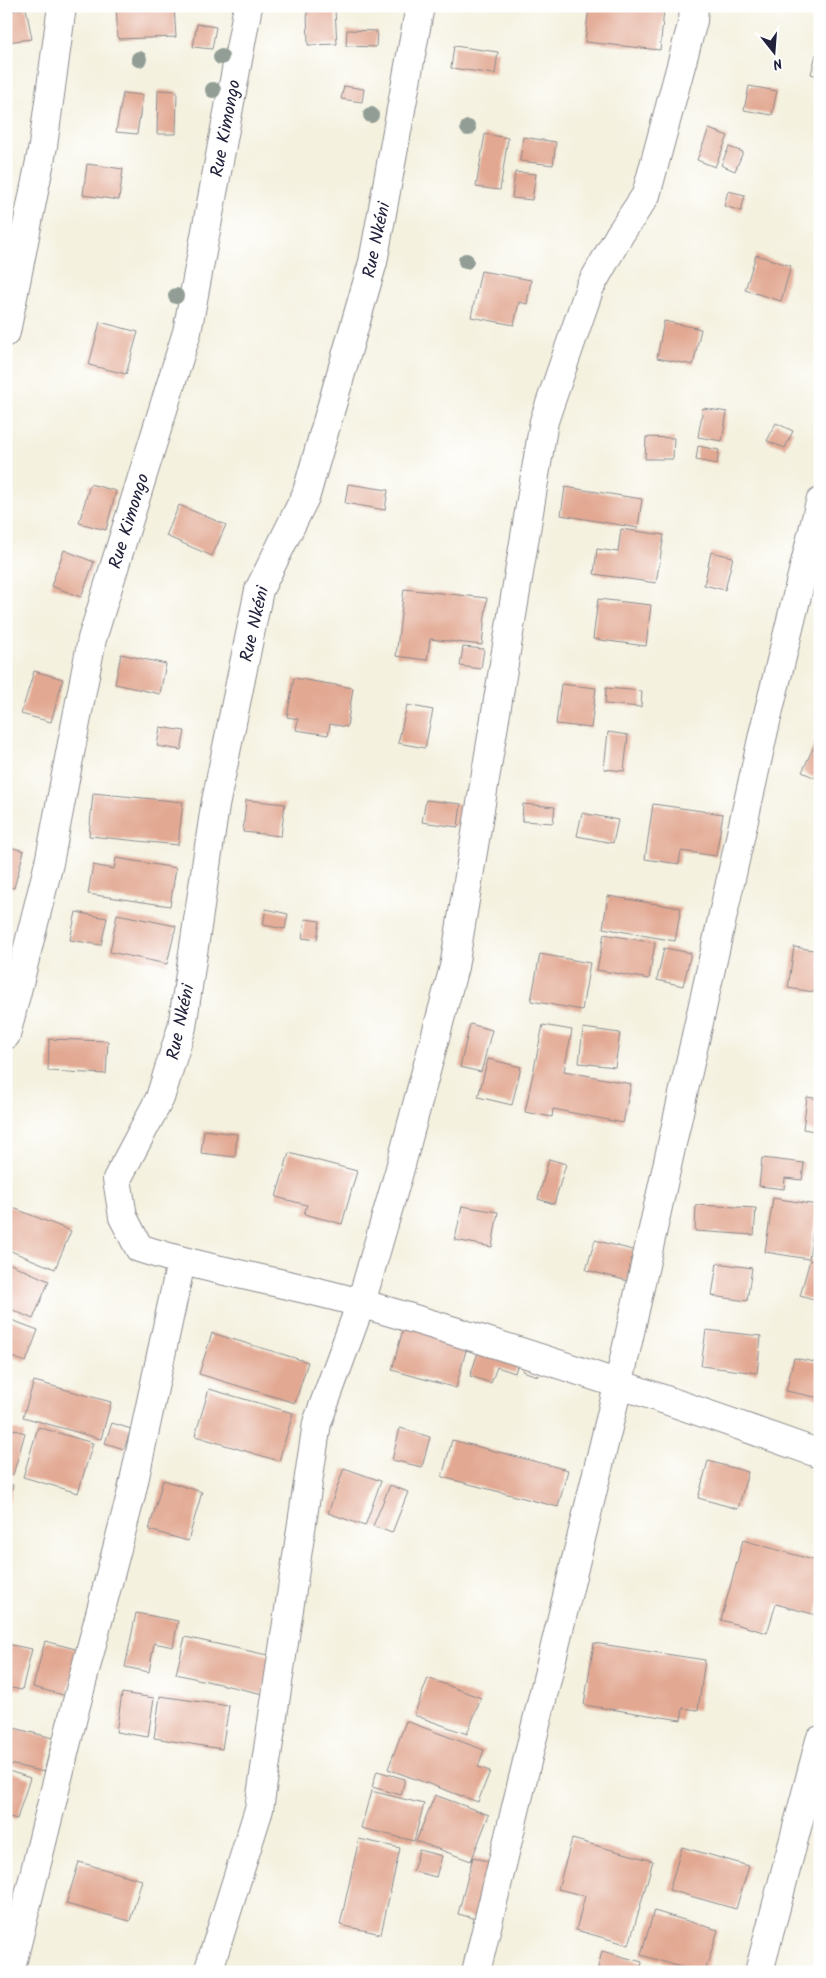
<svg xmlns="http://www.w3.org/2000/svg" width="826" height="1978" font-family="Kalam,sans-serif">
	<rect width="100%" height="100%" fill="#fff"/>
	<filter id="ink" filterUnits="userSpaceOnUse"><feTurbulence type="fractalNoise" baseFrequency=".02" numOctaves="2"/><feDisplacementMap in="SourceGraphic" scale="10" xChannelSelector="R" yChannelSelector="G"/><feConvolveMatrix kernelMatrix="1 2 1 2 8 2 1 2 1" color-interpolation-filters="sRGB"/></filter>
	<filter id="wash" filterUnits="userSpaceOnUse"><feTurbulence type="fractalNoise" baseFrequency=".0096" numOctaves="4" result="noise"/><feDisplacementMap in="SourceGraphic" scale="20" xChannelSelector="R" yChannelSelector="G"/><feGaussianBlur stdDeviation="1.12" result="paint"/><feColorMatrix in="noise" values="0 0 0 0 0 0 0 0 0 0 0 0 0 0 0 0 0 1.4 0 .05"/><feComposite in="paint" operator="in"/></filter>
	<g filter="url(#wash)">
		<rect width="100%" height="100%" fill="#f4f1df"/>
		<g id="blocks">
			<g fill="#e2a892">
				<polygon points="116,6 174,6 176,37 118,39"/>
				<polygon points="589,6 631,6 664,10 660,50 585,42"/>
				<polygon points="26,8 32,39 6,42 6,12"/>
				<polygon points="335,10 337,44 308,45 307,11"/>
				<polygon points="197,24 216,27 212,49 193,47"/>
				<polygon points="347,30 377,31 376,47 346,46"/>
				<polygon points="454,46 498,52 495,74 451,68"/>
				<polygon points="816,54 820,55 820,77 811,74"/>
				<polygon points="344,86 364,89 362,102 341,99"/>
				<polygon points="749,86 777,91 772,115 744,110"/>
				<polygon points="158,90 177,91 176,134 157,134"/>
				<polygon points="123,93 143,95 137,134 116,132"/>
				<polygon points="709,129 728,136 715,167 697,160"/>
				<polygon points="485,134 508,138 500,190 476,187"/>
				<polygon points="523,137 556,142 553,165 520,161"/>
				<polygon points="729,147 743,152 735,171 721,165"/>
				<polygon points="87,164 123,169 119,200 83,195"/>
				<polygon points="515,172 536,174 532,200 512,198"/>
				<polygon points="728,191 745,195 741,211 724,206"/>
				<polygon points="756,255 791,266 781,301 745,290"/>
				<polygon points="481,271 531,280 527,304 519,302 514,325 471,317"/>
				<polygon points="664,321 701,329 693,365 657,358"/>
				<polygon points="100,322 138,332 126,374 89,365"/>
				<polygon points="703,408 727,412 722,441 698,437"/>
				<polygon points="776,423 793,431 785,448 767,441"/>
				<polygon points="646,437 674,438 673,459 645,459"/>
				<polygon points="698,446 719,450 717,464 696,460"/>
				<polygon points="90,484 116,491 106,530 79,523"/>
				<polygon points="348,484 388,490 385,510 345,503"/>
				<polygon points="565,487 642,499 638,528 561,515"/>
				<polygon points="179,505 226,525 212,556 166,536"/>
				<polygon points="621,529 664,535 656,583 594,574 597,549 618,552"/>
				<polygon points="64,550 94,562 81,597 51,586"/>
				<polygon points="711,552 733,557 725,590 704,585"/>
				<polygon points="404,589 487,598 482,645 430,639 427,660 396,656"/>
				<polygon points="598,599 651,605 646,646 593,639"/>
				<polygon points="463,647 484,649 481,669 460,666"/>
				<polygon points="121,654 166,664 160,694 115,684"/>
				<polygon points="34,671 63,679 51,722 21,714"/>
				<polygon points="294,678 353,688 347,727 330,724 328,735 296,730 298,719 287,717"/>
				<polygon points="561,684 596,688 591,728 556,724"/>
				<polygon points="606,688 642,691 641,707 605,704"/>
				<polygon points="407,705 433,710 425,748 398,743"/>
				<polygon points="160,727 185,731 181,750 157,746"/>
				<polygon points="608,732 628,735 624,771 604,769"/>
				<polygon points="820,733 820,780 802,772"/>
				<polygon points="93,793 183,802 178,845 89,836"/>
				<polygon points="246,800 285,804 281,836 243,832"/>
				<polygon points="426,800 461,804 458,827 422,822"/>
				<polygon points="523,804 555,807 553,823 522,821"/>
				<polygon points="653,804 723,814 716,856 681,851 679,864 645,859"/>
				<polygon points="582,813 618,820 613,843 577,836"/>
				<polygon points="6,846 24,851 14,888 6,886"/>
				<polygon points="116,858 176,868 170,906 88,894 93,865 114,869"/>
				<polygon points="608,896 681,908 675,941 603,928"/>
				<polygon points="266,909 288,914 285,929 263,925"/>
				<polygon points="76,912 107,918 101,945 70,940"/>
				<polygon points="117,914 176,926 167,964 110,952"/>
				<polygon points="305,919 320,921 317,940 302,938"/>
				<polygon points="604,934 655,943 649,979 597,970"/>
				<polygon points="794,947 820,951 820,993 788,988"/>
				<polygon points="664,948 691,953 683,986 657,980"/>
				<polygon points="540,954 590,963 582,1010 531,1001"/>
				<polygon points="470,1024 492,1030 481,1072 460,1067"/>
				<polygon points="543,1025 572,1030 564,1071 631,1084 623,1123 553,1109 552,1117 525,1112"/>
				<polygon points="583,1028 620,1033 615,1067 579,1063"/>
				<polygon points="49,1039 108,1041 106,1074 48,1071"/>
				<polygon points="488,1059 521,1067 512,1105 478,1097"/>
				<polygon points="807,1097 820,1099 820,1132 803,1129"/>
				<polygon points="204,1130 237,1134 235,1157 201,1153"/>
				<polygon points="289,1153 357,1171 342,1224 304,1214 307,1205 276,1197"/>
				<polygon points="762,1158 804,1163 802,1180 785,1178 784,1189 759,1186"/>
				<polygon points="549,1159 566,1164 554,1204 538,1199"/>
				<polygon points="773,1198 817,1205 809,1259 765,1252"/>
				<polygon points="6,1205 71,1231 55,1269 6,1249"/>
				<polygon points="696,1205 756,1208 754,1235 695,1231"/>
				<polygon points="462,1206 498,1212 492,1247 455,1240"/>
				<polygon points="595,1240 640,1252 632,1282 586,1270"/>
				<polygon points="810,1260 820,1263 820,1302 800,1296"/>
				<polygon points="6,1262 49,1281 33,1319 6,1307"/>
				<polygon points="717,1263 752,1268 747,1301 712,1296"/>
				<polygon points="6,1318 38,1330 26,1362 6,1355"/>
				<polygon points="405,1322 469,1339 456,1388 392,1370"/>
				<polygon points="706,1330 761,1336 757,1373 701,1366"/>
				<polygon points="212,1333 308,1362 295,1403 199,1374"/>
				<polygon points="481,1344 520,1356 515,1373 497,1367 491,1383 470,1376"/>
				<polygon points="527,1357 542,1361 538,1376 522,1371"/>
				<polygon points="794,1358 820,1363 820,1398 786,1391"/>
				<polygon points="34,1381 111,1402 101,1439 23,1417"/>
				<polygon points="209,1389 293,1413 279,1461 195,1436"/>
				<polygon points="112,1423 131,1429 124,1449 105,1443"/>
				<polygon points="6,1427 25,1433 13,1475 6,1473"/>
				<polygon points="38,1427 93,1443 78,1493 23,1477"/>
				<polygon points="400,1428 430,1437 422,1467 392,1460"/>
				<polygon points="452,1440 568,1470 558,1507 442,1477"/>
				<polygon points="708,1461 748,1472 738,1509 698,1498"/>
				<polygon points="344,1468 381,1481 365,1526 328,1513"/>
				<polygon points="163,1480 202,1492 188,1541 149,1530"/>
				<polygon points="6,1483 13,1485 7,1509 6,1509"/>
				<polygon points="390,1485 408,1492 392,1533 373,1526"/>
				<polygon points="743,1540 820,1562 820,1600 816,1615 776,1604 767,1633 721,1620"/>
				<polygon points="136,1613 178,1621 173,1647 154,1643 149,1672 125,1667"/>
				<polygon points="185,1637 272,1656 263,1694 176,1674"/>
				<polygon points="45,1641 79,1650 67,1696 33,1687"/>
				<polygon points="594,1643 705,1660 698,1710 683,1708 681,1720 584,1705"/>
				<polygon points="6,1644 32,1649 22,1690 6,1687"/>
				<polygon points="428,1678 481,1698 467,1734 414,1715"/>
				<polygon points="122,1693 154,1698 148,1737 116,1732"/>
				<polygon points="160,1696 229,1706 222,1749 154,1738"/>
				<polygon points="406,1721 484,1750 478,1767 490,1771 478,1802 388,1769"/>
				<polygon points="6,1726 53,1738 44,1772 6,1763"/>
				<polygon points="6,1770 30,1778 17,1819 6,1816"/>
				<polygon points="377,1771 405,1779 401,1795 372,1787"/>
				<polygon points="371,1791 424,1804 414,1841 361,1828"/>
				<polygon points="435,1795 489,1815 471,1861 416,1841"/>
				<polygon points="359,1839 400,1848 381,1934 340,1925"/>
				<polygon points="572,1839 653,1861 629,1945 576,1930 585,1896 558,1889"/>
				<polygon points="682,1847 749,1866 736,1909 669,1890"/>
				<polygon points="419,1850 442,1856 436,1877 413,1871"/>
				<polygon points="473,1857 496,1864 481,1920 458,1914"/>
				<polygon points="79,1862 142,1880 130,1921 66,1904"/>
				<polygon points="654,1911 718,1930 705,1972 697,1972 641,1955"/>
				<polygon points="602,1951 642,1962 640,1972 597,1972"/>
			</g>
		</g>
	</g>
	<g filter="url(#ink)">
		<use href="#blocks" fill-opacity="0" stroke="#8b8a8d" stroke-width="1"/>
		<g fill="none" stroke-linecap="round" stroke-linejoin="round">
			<defs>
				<g id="street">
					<path d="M 420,6 L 373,262 L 306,495 L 259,590 L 215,806 L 182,1027 L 160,1098 L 117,1179 L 123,1217 L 139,1248 C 212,1272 289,1282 363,1304 C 517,1348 669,1400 820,1454"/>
					<polyline points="6,332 43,146 62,6"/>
					<path id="s1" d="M 6,1035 L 49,863 L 92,639 L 187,332 L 248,6"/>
					<polyline points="10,1972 74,1713 131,1495 181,1262"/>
					<polyline points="208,1972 259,1809 317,1423 361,1303 399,1172 454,967 544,421 590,287 620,234 646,195 693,21 694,6"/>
					<polyline points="476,1972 619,1382 764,730 820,502"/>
					<polyline points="759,1972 820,1740"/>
				</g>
			</defs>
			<use href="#street" stroke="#8b8a8d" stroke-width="30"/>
			<use href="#street" stroke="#fff" stroke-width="28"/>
		</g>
		<g fill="#929e95">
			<circle cx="221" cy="57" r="8"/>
			<circle cx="139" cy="59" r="8"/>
			<circle cx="213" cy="90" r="8"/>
			<circle cx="371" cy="115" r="8"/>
			<circle cx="468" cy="128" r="8"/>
			<circle cx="466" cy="261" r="8"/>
			<circle cx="176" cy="296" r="8"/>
		</g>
	</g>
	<g text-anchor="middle" stroke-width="4" stroke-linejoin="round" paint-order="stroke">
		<g font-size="18" fill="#22223b" stroke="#fff">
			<text dy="6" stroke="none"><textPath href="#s1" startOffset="934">Rue Kimongo</textPath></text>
			<text transform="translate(376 240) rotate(-78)" y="6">Rue Nkéni</text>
			<text dy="6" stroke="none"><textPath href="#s1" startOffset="529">Rue Kimongo</textPath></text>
			<text transform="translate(254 624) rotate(-77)" y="6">Rue Nkéni</text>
			<text transform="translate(180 1022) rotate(-78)" y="6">Rue Nkéni</text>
		</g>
	</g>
	<rect width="826" height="1978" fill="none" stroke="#fff" stroke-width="25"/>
	<g transform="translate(774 52) rotate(163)" stroke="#ffffff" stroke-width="4" paint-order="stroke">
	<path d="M0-4L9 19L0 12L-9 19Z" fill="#22223b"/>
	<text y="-8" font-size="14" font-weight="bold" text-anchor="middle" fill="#22223b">N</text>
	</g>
</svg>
